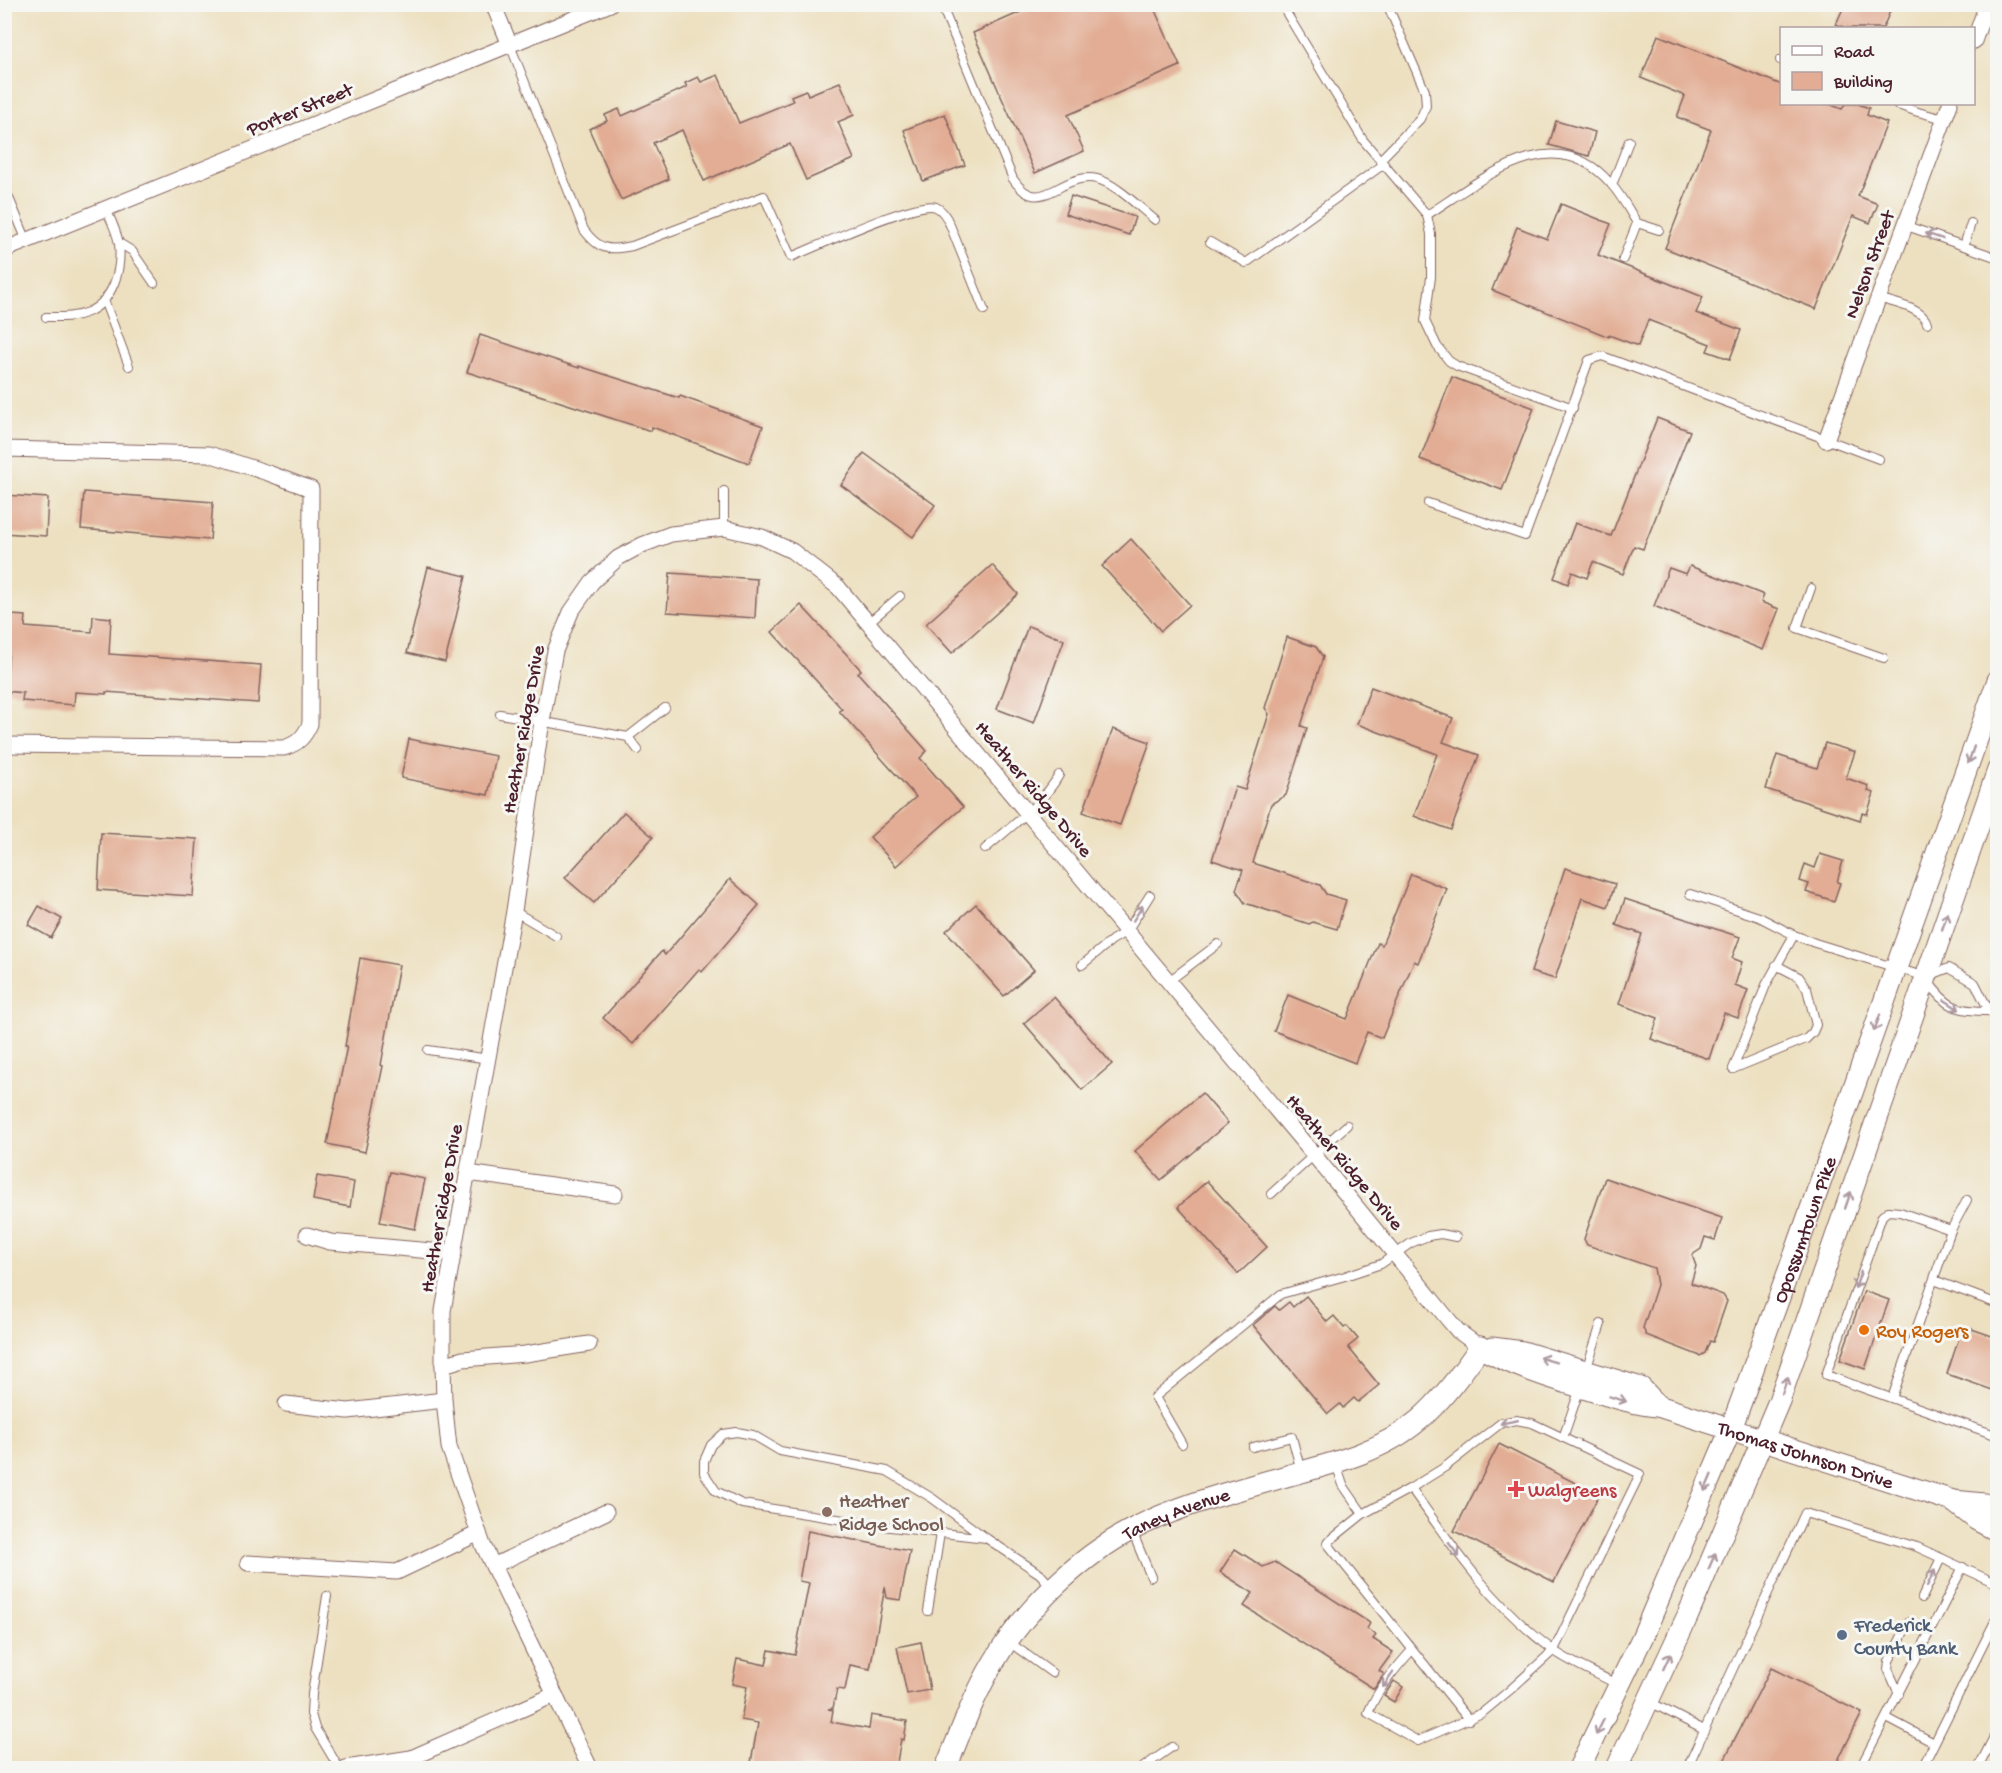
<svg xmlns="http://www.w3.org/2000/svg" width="2002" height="1773" font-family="'Gochi Hand',sans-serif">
	<rect width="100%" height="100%" fill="#f6f6f2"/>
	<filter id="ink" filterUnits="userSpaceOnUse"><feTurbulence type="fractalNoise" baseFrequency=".0167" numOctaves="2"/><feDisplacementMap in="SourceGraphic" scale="12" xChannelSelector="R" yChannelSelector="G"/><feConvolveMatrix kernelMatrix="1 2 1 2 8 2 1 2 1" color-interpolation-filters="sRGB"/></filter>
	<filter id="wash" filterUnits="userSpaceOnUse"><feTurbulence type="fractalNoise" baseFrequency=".008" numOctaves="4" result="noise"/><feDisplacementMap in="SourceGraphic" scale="24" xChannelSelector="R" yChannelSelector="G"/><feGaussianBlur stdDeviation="1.35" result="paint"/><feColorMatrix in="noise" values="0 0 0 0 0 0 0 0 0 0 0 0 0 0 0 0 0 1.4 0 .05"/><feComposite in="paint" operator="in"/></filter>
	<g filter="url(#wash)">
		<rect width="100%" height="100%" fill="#ede0c0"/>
		<g id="blocks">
			<g fill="#e2ad94">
				<polygon points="1039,4 1152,4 1180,66 1068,115 1084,151 1035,173 973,33"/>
				<polygon points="1845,4 1893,4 1883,28 1846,28 1836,24"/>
				<polygon points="1658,35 1782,85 1782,104 1829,104 1842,109 1845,104 1858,104 1869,108 1867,115 1887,123 1858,196 1878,204 1870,223 1853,216 1816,309 1665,248 1711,130 1677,117 1685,96 1641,78"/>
				<polygon points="718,75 739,123 793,101 791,96 806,90 808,95 840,82 854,115 838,122 854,159 806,180 790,144 704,181 682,130 653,143 669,179 621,200 589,129 607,121 605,115 619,109 622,116 687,87 685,83 698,77 701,82"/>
				<polygon points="945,114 965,165 923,181 904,130"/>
				<polygon points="1556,121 1595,132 1589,156 1549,145"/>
				<polygon points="1071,196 1135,217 1129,235 1065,214"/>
				<polygon points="1561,204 1611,224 1598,255 1703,297 1696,313 1741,330 1730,359 1707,351 1710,344 1648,320 1638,346 1609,335 1609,337 1492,290 1517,227 1547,239"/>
				<polygon points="480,335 579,368 579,366 679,398 680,396 763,426 749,463 652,427 651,431 467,372"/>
				<polygon points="1452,377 1534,408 1502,490 1420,459"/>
				<polygon points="1657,418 1690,431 1643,549 1634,546 1623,574 1593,562 1587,578 1572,572 1568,584 1554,578 1575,523 1611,536"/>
				<polygon points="864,453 935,505 913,537 841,485"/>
				<polygon points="84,492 213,502 210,540 81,529"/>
				<polygon points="4,495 48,498 46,536 4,533"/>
				<polygon points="1131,539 1190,605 1161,631 1102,566"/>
				<polygon points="992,565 1018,594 952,653 926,624"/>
				<polygon points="1690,566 1764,595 1761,602 1779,609 1763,650 1654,606 1669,568 1686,574"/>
				<polygon points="428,567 466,576 445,662 407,653"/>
				<polygon points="670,573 757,579 755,618 667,612"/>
				<polygon points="801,605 861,670 858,673 927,751 920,758 963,807 896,866 870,837 916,797 839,711 842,709 772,632"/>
				<polygon points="11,615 26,616 25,627 92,632 93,616 111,618 109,654 261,665 258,703 106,692 106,694 75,692 74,705 22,701 23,693 6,691"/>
				<polygon points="1028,626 1064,640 1034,723 997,709"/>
				<polygon points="1287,637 1316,647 1323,657 1301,726 1307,728 1286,795 1271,804 1253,863 1320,885 1326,894 1346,900 1337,929 1313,922 1309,924 1245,903 1236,890 1243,870 1212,860 1235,787 1245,790 1269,714 1265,708"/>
				<polygon points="1371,687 1453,718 1443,742 1479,755 1451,830 1414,816 1437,754 1357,724"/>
				<polygon points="1113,729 1150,742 1120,825 1083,812"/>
				<polygon points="409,739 496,756 488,795 401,778"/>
				<polygon points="1825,743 1855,752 1846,778 1869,786 1868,791 1874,793 1867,814 1862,813 1860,820 1766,789 1777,755 1817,768"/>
				<polygon points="624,812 653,837 594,903 565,878"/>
				<polygon points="101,833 197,839 193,896 98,890"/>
				<polygon points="1820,854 1843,861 1837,882 1840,883 1834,901 1806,892 1809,884 1800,881 1805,864 1815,868"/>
				<polygon points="1565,868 1615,884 1608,907 1582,898 1555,979 1531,972"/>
				<polygon points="1411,874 1447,889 1418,963 1414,961 1382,1038 1367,1032 1355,1063 1274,1031 1288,995 1347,1019 1378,943 1382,945"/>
				<polygon points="730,879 759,905 702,972 699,969 633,1044 603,1018 662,951 665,955"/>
				<polygon points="1625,899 1740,937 1732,958 1742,962 1735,985 1748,990 1738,1018 1724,1013 1709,1059 1651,1039 1658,1018 1619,1004 1642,934 1616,925"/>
				<polygon points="976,904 1034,970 1004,996 946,931"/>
				<polygon points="39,906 62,919 51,938 28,925"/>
				<polygon points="360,958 399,965 381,1065 383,1066 365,1152 327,1144 347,1046 345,1046"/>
				<polygon points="1054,997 1112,1064 1082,1090 1024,1023"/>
				<polygon points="1202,1093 1228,1123 1161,1180 1135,1151"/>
				<polygon points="390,1172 425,1179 415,1229 380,1222"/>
				<polygon points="317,1176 354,1182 350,1207 313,1200"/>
				<polygon points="1605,1178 1722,1218 1715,1240 1705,1237 1701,1249 1692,1255 1696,1266 1691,1283 1723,1295 1727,1301 1713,1342 1710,1341 1705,1353 1700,1356 1646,1335 1643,1328 1657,1285 1654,1268 1587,1245 1584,1239"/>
				<polygon points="1207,1181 1267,1247 1238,1274 1178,1207"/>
				<polygon points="1864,1291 1889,1300 1865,1369 1840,1360"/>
				<polygon points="1306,1296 1327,1322 1334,1316 1344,1328 1347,1326 1358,1339 1348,1347 1379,1385 1358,1402 1354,1398 1343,1408 1340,1404 1328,1414 1253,1325 1275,1306 1279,1310 1289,1302 1293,1307"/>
				<polygon points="1963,1326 1998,1338 1998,1392 1947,1374"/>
				<polygon points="1499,1444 1599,1495 1554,1582 1454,1531"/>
				<polygon points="808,1531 910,1551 900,1600 887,1598 885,1587 870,1669 850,1665 845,1690 837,1689 833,1708 828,1709 833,1710 831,1722 869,1729 871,1715 907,1721 904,1740 901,1739 896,1768 750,1768 758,1723 741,1720 747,1687 732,1684 737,1659 766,1665 769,1650 795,1655 809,1583 799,1581"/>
				<polygon points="1235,1549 1263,1567 1275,1562 1370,1623 1367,1629 1376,1635 1373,1639 1393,1652 1379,1671 1384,1674 1374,1689 1244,1606 1253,1593 1220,1572"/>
				<polygon points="921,1642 930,1690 907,1694 897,1647"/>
				<polygon points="1771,1668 1862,1713 1834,1768 1720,1768"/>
				<polygon points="1394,1681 1403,1687 1394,1702 1384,1696"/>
			</g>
		</g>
	</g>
	<g filter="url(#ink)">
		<use href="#blocks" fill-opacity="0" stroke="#83635f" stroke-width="1.5"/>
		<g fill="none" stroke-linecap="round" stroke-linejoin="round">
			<defs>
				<g id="lane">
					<path d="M 941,4 L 1013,179 C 1041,220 1060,171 1097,179 C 1115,183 1140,208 1155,220"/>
					<polyline points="1281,4 1363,140 1427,215 1431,234 1431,277 1425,321 1437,346 1449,361 1457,366 1573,408"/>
					<path d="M 510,45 L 584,230 C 599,250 608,251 632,246 L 764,196 L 791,257 C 814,248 918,199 936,207 C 943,210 947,218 950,225 L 984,310"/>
					<polyline points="1780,60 1782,60"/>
					<polyline points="1895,104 1918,112 1944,119"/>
					<polyline points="1380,160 1420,119 1426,106 1425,91 1387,4"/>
					<polyline points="1612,185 1629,141"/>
					<polyline points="4,186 27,241"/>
					<path d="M 1427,215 C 1482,180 1554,117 1611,184 C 1621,195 1629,210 1637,223 L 1623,259"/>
					<polyline points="1637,223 1659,230"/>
					<polyline points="1904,225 1998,258"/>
					<polyline points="1210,242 1246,263 1384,164"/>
					<polyline points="119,243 132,251 154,283"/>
					<polyline points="1964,246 1971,223"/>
					<path d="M 1878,298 C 1893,303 1921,307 1927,323"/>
					<polyline points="104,300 129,366"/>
					<path d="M 46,317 C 60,317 74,318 88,312 C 113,301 122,270 119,244 C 117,232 111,220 106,209"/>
					<polyline points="724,491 724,528"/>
					<polyline points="1428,503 1525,536 1589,360 1602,356 1879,459"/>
					<polyline points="1811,588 1797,628 1884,658"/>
					<polyline points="869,622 900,596"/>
					<polyline points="500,714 628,737 638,750"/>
					<polyline points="628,737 665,708"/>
					<path d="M 985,849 C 1010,827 1043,804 1059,775"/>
					<polyline points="1690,894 1759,917 1794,935 1815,943 1926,977 1949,968 1975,983 1989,1011 1998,1018"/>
					<polyline points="514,911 556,936"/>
					<polyline points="1082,965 1112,940 1127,931 1150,895"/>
					<polyline points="1169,981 1218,944"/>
					<path d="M 1928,981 C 1947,1008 1957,1011 1989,1011"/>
					<polyline points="1989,1011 1998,1000"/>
					<polyline points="428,1050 489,1059"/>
					<polyline points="1733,1069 1806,1039 1813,1032 1816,1025 1807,989 1799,977 1776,965"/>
					<polyline points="1733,1069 1766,985 1794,935"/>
					<polyline points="1271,1194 1347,1125"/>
					<polyline points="1951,1230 1900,1212 1888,1211 1882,1216 1826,1375 1998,1436"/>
					<polyline points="1934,1280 1998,1304"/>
					<polyline points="1586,1370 1601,1324"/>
					<polyline points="1892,1398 1951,1230 1967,1200"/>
					<polyline points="1563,1438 1580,1388"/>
					<polyline points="1182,1444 1155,1397 1281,1294 1345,1276 1381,1264 1411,1243 1428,1236 1441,1234 1456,1237"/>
					<polyline points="1253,1447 1292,1437 1301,1471"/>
					<polyline points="1336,1464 1343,1485 1363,1514"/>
					<polyline points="1411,1488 1363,1514 1327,1543 1469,1720"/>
					<polyline points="1132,1531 1151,1577"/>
					<polyline points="986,1538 882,1526 742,1504 716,1491 704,1473 704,1461 711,1445 723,1434 737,1432 753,1435 780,1451 887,1471 932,1498 986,1538 1040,1574 1051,1586"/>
					<polyline points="327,1596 312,1694 311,1714 315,1728 339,1768"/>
					<polyline points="1922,1598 1941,1558"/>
					<polyline points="928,1611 940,1533"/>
					<polyline points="1009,1642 1052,1673"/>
					<path d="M 1412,1650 C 1395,1669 1378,1689 1368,1713 L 1418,1741 L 1482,1713 L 1510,1690 L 1554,1650 L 1640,1474 L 1532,1423 L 1516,1420 L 1501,1423 L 1445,1467 L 1411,1488 C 1453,1548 1493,1606 1553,1650 C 1572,1664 1597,1673 1618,1685"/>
					<polyline points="1899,1694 1888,1669 1889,1661 1909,1622"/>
					<polyline points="1650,1702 1704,1730"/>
					<polyline points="1887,1718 1934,1743"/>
					<polyline points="416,1755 421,1768"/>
					<polyline points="1142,1768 1172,1747"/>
					<polyline points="1687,1768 1805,1513 1917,1547 1998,1584"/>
					<polyline points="1860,1768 1963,1567"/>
					<polyline points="1922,1768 1998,1615"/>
					<polyline points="1978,1768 1998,1729"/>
				</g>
				<g id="street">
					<polyline points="493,4 510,45"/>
					<polyline points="1974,41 1987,4"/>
					<polyline points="4,250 610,4"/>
					<polyline points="1826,440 1950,104"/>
					<path d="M 4,449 L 209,454 L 268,473 L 311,489 L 310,724 C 304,737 299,743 284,748 L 4,745"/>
					<polyline points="468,1173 615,1194"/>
					<polyline points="307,1235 330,1242 454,1253"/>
					<polyline points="443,1365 463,1359 525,1354 589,1344"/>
					<polyline points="286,1404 348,1411 444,1400"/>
					<polyline points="248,1563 397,1572 479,1533"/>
					<polyline points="493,1566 606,1512"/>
					<polyline points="346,1768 411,1758 554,1695"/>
					<polyline points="590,1768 483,1545 449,1447 444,1400 443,1365 443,1311 514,911 542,721 555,651 571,612 592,582 618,558 642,545 671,534 724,528 762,537 792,551 838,587 1314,1155 1447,1318 1458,1331 1480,1347"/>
				</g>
				<g id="secondary">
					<path id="s1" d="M 1480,1347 C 1514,1367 1549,1377 1587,1389 C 1610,1396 1633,1404 1658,1406 L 1953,1501 L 1984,1504 L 1998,1511"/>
					<polyline points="1492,1348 1523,1352 1641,1388 1658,1406"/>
					<polyline points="1953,1501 1977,1520 1998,1531"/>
					<path id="s2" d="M 946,1768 C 960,1733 973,1698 992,1665 C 1022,1612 1078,1558 1131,1530 C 1181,1504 1237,1490 1290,1475 C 1335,1463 1383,1451 1419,1420 C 1440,1402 1465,1369 1480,1347"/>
					<path id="s3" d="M 1579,1768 L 1642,1638 L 1731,1429 L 1796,1251 L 1998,680"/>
					<polyline points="1617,1768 1688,1615 1779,1401 1998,770"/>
				</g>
			</defs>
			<use href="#lane" stroke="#83635f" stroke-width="10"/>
			<use href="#street" stroke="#83635f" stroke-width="17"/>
			<use href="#secondary" stroke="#83635f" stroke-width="23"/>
			<use href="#lane" stroke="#fff" stroke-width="8"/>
			<use href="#street" stroke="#fff" stroke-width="15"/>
			<use href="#secondary" stroke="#fff" stroke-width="21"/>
		</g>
		<defs><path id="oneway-shaft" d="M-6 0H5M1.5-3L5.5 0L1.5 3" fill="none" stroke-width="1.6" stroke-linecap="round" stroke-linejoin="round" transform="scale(1.5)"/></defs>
		<g stroke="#ae9aa0">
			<use href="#oneway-shaft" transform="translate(1934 236) rotate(-161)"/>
			<use href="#oneway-shaft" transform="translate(1971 755) rotate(109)"/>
			<use href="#oneway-shaft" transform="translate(1138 913) rotate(-57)"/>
			<use href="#oneway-shaft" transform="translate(1945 921) rotate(-71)"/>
			<use href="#oneway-shaft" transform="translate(1952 1005) rotate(33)"/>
			<use href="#oneway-shaft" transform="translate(1877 1023) rotate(110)"/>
			<use href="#oneway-shaft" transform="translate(1848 1200) rotate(-71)"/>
			<use href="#oneway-shaft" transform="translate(1858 1280) rotate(109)"/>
			<use href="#oneway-shaft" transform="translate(1548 1360) rotate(-163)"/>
			<use href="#oneway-shaft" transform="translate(1785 1385) rotate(-71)"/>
			<use href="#oneway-shaft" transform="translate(1618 1399) rotate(17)"/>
			<use href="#oneway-shaft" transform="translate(1509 1422) rotate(169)"/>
			<use href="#oneway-shaft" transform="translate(1708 1483) rotate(113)"/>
			<use href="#oneway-shaft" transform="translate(1454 1550) rotate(53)"/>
			<use href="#oneway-shaft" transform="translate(1712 1561) rotate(-67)"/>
			<use href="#oneway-shaft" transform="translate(1931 1578) rotate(-64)"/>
			<use href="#oneway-shaft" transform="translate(1667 1661) rotate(-65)"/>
			<use href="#oneway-shaft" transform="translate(1388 1680) rotate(125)"/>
			<use href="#oneway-shaft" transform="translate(1600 1727) rotate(116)"/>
		</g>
	</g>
	<circle fill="#e8710a" stroke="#f6f6f2" stroke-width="2" cx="1864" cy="1330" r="6"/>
	<path fill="#e0444e" stroke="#f6f6f2" stroke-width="2" d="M1513 1480h6v6h6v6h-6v6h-6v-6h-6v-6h6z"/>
	<circle fill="#8d6e63" stroke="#f6f6f2" stroke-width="2" cx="827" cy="1512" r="6"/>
	<circle fill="#5c6f8a" stroke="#f6f6f2" stroke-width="2" cx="1842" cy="1635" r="6"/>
	<g text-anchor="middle" stroke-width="6" stroke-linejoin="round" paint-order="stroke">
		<g font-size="20" fill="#4a1f2b" stroke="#f6f6f2">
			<text transform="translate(299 108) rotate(-22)" y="7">Porter Street</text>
			<text transform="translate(1868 264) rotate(-70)" y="7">Nelson Street</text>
			<text transform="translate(522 729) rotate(-80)" y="7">Heather Ridge Drive</text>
			<text transform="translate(1035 788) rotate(50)" y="7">Heather Ridge Drive</text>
			<text transform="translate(1346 1161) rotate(50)" y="7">Heather Ridge Drive</text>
			<text transform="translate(440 1208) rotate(-80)" y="7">Heather Ridge Drive</text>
			<text dy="7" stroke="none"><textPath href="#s3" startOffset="584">Opossumtown Pike</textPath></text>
			<text dy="7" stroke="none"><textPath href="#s1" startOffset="344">Thomas Johnson Drive</textPath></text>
			<text dy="7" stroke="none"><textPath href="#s2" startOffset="357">Taney Avenue</textPath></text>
		</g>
		<g font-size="20" fill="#c56008" stroke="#f6f6f2" text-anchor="start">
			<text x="1876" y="1337">Roy Rogers</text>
		</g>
		<g font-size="20" fill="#be3a42" stroke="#f6f6f2" text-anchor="start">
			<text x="1528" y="1496">Walgreens</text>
		</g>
		<g font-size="20" fill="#785e54" stroke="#f6f6f2" text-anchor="start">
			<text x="839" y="1507">Heather<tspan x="839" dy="23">Ridge School</tspan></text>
		</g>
		<g font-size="20" fill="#4e5e75" stroke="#f6f6f2" text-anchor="start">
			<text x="1854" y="1631">Frederick<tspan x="1854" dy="23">County Bank</tspan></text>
		</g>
	</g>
	<rect width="2002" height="1773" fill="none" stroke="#f6f6f2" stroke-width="24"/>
	<rect x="1780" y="27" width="195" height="78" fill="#f6f6f2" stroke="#b1a0a2" stroke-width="1.5"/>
	<rect x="1792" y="46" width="30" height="9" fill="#ffffff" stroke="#b1a0a2" stroke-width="1.5"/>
	<text x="1834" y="57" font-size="18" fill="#4a1f2b">Road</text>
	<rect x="1792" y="72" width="30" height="18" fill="#e2ad94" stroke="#b1a0a2" stroke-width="1.5"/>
	<text x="1834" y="87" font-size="18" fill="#4a1f2b">Building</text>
</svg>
